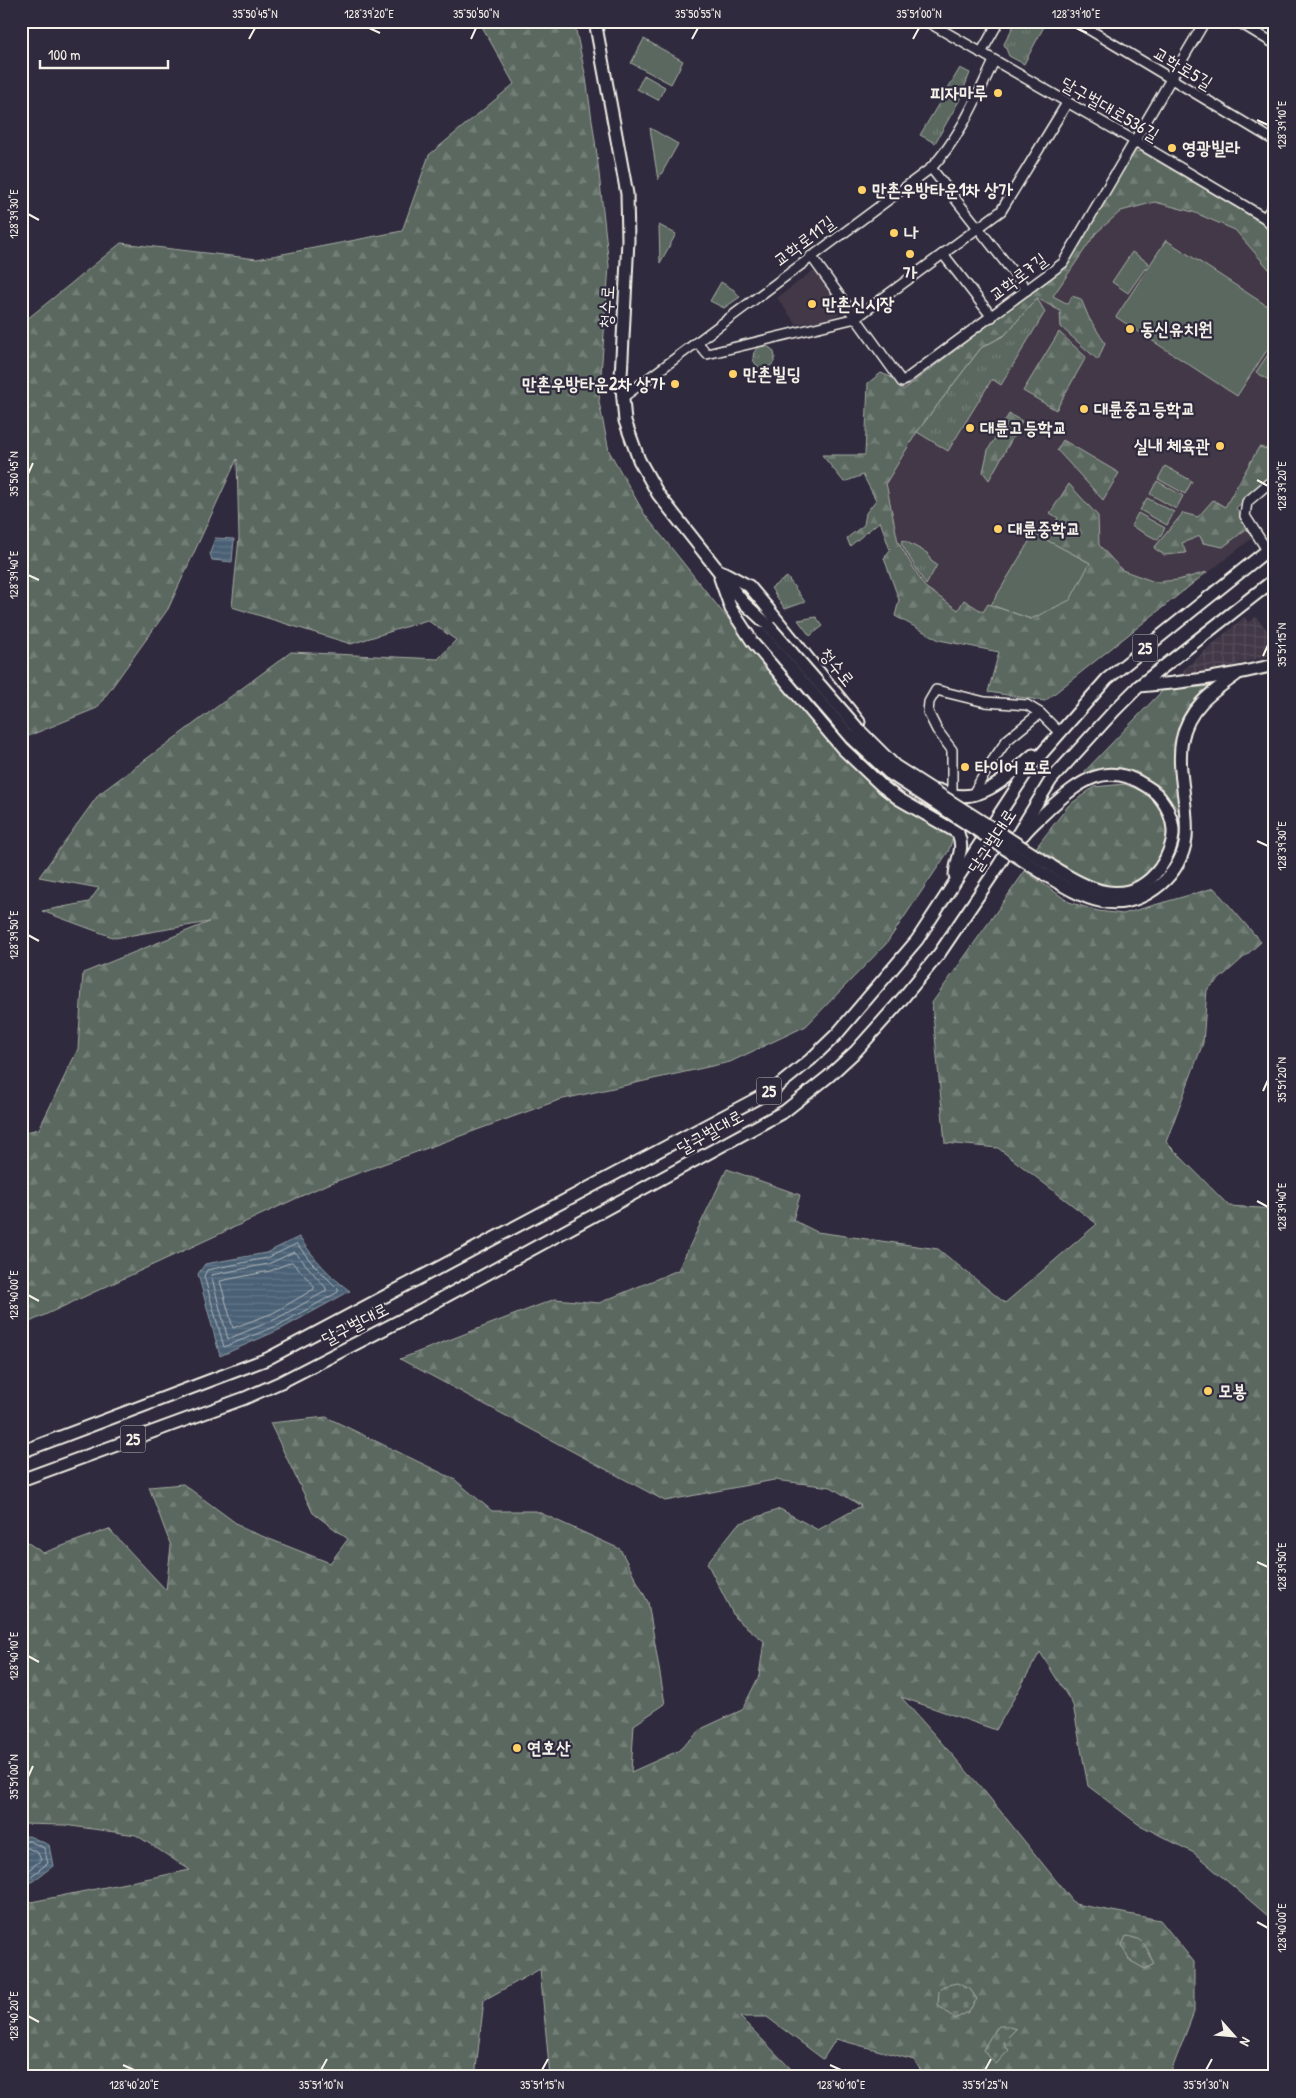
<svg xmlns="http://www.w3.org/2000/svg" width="1296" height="2098" font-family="'Patrick Hand','Poor Story',sans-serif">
	<defs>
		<pattern id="industrial-grid" width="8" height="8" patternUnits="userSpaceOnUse" patternTransform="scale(1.25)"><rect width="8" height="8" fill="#423847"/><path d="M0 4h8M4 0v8" fill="none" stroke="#554c59"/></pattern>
		<pattern id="forest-firs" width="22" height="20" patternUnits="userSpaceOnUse" patternTransform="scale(1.25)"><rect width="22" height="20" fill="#5a685f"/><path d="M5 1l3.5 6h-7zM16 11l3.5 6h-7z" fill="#727e76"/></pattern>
		<pattern id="cemetery-stones" width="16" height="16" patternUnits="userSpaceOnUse" patternTransform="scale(1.25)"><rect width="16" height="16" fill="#5a685f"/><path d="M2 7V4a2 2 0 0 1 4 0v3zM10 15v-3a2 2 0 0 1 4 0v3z" fill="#727e76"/></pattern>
		<pattern id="park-tufts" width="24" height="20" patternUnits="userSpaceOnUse" patternTransform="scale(1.25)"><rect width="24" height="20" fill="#5a685f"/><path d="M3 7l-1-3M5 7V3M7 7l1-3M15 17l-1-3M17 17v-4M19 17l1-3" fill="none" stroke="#727e76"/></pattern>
		<pattern id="water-rules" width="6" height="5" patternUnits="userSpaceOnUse" patternTransform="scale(1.25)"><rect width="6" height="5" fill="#4a6075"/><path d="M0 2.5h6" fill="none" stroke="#657789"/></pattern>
	</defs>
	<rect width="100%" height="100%" fill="#2f2a3d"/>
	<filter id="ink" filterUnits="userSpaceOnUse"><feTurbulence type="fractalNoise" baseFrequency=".02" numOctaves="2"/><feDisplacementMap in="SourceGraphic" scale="10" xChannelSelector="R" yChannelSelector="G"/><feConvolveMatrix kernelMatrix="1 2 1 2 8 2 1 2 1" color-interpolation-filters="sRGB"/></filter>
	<g filter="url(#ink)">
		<g fill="#423847">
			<polygon points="1140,151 1275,237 1275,473 1235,509 1255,536 1056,692 918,593 884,523 888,427 903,390 1066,266 1133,152"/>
			<polygon points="811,272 819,272 847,310 825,320 796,324 777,298"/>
		</g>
		<polygon fill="url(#industrial-grid)" points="1244,617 1249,622 1256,617 1268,631 1275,626 1275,651 1267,656 1229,667 1182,675 1182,671"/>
		<g fill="url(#forest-firs)" stroke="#a7aca4">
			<polygon points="479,21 574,21 586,78 597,155 609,266 599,402 609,451 645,515 720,609 851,766 890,799 954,835 948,852 886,944 806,1026 730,1062 559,1100 323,1186 21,1326 21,1133 39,1129 78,1049 83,973 209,922 115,938 42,911 89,902 99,888 39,877 99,794 291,652 438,659 456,640 427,620 351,644 232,607 239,538 237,459 168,609 97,708 21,739 21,324 121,243 257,259 402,231 429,155 514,84"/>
			<polygon points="1140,151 1266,225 1275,237 1275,276 1235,230 1193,212 1155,202 1121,211 1096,233 1053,296 1068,304 1072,296 1081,299 1089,318 1105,343 1098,360 1061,327 1060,311 1037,298 1005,335 981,348 917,432 886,483 898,542 925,587 958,610 964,600 983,612 988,604 1031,619 1090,563 1046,540 1058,518 1050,513 1069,484 1098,516 1099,545 1122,570 1155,582 1178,580 1207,572 1045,701 988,692 999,652 939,640 895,616 899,600 884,558 890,550 880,521 850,546 847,538 864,525 866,513 876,500 863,475 844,482 822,455 865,455 868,383 881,373 893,378 903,390 1066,266 1133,152"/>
			<polygon points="1059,332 1086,357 1056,410 1023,391"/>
			<polygon points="1009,414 1022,421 989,480 983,472 988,450"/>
			<polygon points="1063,440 1119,473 1103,500 1057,450"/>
			<polygon points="1259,447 1275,451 1275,473 1236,508 1249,527 1223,547 1203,543 1200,536 1182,543 1186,553 1164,555 1154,548 1183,513 1198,517 1213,500 1225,507"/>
			<path d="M 1213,686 C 1206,691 1198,697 1192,703 C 1167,733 1177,778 1180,813 L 1161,787 L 1137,772 L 1109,767 L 1086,775 L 1085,771 L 1163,690 Z"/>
			<path d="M 1125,784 C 1133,788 1146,792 1152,798 C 1184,834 1159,890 1110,887 C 1082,885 1058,863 1035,849 L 1068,806 L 1094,787 Z"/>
			<polygon points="1025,871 1069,902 1098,911 1123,914 1214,888 1261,942 1207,990 1203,1043 1166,1142 1229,1206 1275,1209 1275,1913 1268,1916 1194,1853 1138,1824 1088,1786 1073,1705 1040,1652 996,1730 901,1697 985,1792 1075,1904 1160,1920 1194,1962 1194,2012 1169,2077 925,2077 914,2060 836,2039 823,2059 767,2017 740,2017 799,2077 550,2077 540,1969 484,2000 475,2077 21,2077 21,1904 190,1870 136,1835 64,1825 21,1824 21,1538 43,1553 109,1529 166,1590 171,1546 149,1487 183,1484 244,1529 330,1563 348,1539 313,1513 270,1423 326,1417 454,1479 492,1511 536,1511 620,1549 648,1602 665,1704 634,1725 631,1772 678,1751 703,1728 742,1710 759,1676 764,1641 735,1618 707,1563 738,1524 780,1509 818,1530 861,1506 831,1487 774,1480 665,1501 400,1359 555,1299 599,1303 678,1270 727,1169 800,1195 793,1220 817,1232 938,1249 1005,1303 1097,1224 998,1148 945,1143 932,1003"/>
		</g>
		<g fill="url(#cemetery-stones)" stroke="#a7aca4">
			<path d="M 1126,1936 C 1146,1939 1146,1947 1154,1964 L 1145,1969 L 1129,1960 L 1122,1945 Z"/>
			<polygon points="957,1983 970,1989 977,1999 968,2012 955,2019 938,2005 939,1991 943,1986"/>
			<polygon points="999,2026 1006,2026 1016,2029 1004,2041 1006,2047 1009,2050 996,2064 983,2050 991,2036"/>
		</g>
		<g fill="url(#park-tufts)" stroke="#a7aca4">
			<polygon points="1016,21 1047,21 1024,64 1009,56 1004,44"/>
			<polygon points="960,68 970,73 959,101 935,143 920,135"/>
			<polygon points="721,282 734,290 740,297 724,308 710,301"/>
			<polygon points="1037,298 1045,312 1001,385 992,379 948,451 917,432 981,348 1005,335"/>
			<circle cx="764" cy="357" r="11"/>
			<polygon points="903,540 927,553 931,561 937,565 926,585 901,543"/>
			<polygon points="787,577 805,602 785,609 771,588"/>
			<polygon points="816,617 823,626 810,636 798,620"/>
		</g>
		<g fill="#5a685f" stroke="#a7aca4">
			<polygon points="644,39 683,61 671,84 631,63"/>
			<polygon points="644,75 665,87 658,100 637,89"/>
			<polygon points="650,128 678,144 658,180"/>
			<polygon points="659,225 676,234 660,263"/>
			<polygon points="1166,240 1275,311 1275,338 1237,396 1116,317"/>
			<polygon points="1132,252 1149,263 1128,293 1112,282"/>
			<polygon points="1275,344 1275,379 1273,383 1256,372"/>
			<polygon points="1165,466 1192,481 1185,494 1158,479"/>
			<polygon points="1157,481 1183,496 1176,509 1150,494"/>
			<polygon points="1147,498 1174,512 1167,525 1140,510"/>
			<polygon points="1138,513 1165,528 1158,540 1131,526"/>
			<polygon points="1037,535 1090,563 1070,600 1031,619 991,605 1030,540"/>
		</g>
		<g fill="url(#water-rules)" stroke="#8e9aa3">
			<polygon points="215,538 234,539 232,562 212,560 210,553"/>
			<path d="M 299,1237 C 314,1258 329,1276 350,1291 L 281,1329 L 220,1356 L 198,1274 L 205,1264 L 266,1253 Z"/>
			<polygon points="29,1836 49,1845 53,1866 21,1890 21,1837"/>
		</g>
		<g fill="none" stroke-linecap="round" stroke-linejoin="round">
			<g stroke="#b0b7ba" stroke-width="1">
				<polygon points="297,1244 312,1263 338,1289 338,1292 279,1325 224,1347 204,1276 207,1270 267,1258"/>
				<polygon points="295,1252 326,1288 326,1291 276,1319 228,1339 211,1275 268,1264"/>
				<polygon points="292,1262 314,1286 314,1289 273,1313 233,1328 220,1281 270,1271"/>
				<polyline points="21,1842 29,1841 44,1848 48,1863 21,1884"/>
				<polyline points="21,1848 28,1848 38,1853 41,1860 21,1876"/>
			</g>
			<defs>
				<g id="minor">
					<polyline points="926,21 1135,141 1265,218 1275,230"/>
					<polyline points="1075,21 1275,141"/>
					<polyline points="1237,21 1275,44"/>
					<polyline points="981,53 999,21"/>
					<polyline points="931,168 1027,290"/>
					<polyline points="1265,218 1275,203"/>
					<polyline points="943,254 992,317"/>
					<polyline points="811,256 902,382 1063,263 1205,21"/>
					<polyline points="697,342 707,354 856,318 1001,211 1067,103"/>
					<path d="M 622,398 L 931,168 C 960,138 976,99 994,61"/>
					<polyline points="1267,550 1245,516 1247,502 1275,478"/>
					<polyline points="952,796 952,750 937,730 928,712 929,702 936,690 985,702 1027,705 1040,713 1059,732"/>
					<polyline points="972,796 989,766 1007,740 1040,713"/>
				</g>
				<g id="major">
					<polyline points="595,21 627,194 628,240 621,377 625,421 639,460 658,494 743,602 769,626"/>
					<polyline points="723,572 749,586 765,605 859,722"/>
					<path d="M 720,578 L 731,609 L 752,641 L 842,748 L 882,786 L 899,799 L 958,833 C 965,851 956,858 955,875"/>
					<path d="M 1139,686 C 1185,683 1230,676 1275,665"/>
					<path d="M 939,790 C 977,809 1006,778 1033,755"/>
					<path d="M 1023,835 C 1031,825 1041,817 1050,808 C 1080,781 1107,760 1146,786 C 1162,795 1171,812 1173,829 C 1174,842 1167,858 1160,868 C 1127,912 1085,888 1050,865"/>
					<path d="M 1044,874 C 1084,899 1119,919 1161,884 C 1174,873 1184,856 1186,838 C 1189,806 1176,770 1182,740 C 1188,708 1212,692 1236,675"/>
					<polyline points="21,1452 267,1359 773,1090 810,1060 836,1035 917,940 1030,767 1107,679 1275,544"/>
					<polyline points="21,1480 245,1398 281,1382 415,1313 785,1111 829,1076 856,1051 898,1004 939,954 997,868 1051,780 1115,710 1139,686 1275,579"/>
				</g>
			</defs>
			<use href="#minor" stroke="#f4f1e8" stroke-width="12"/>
			<use href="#major" stroke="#f4f1e8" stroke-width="15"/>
			<use href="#minor" stroke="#2f2a3d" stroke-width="9"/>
			<use href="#major" stroke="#2f2a3d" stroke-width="11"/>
			<defs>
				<g id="major-bridge">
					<polyline points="769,626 859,730 895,766 1050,865"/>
					<polyline points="761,633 851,737 889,773 1044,874"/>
				</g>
			</defs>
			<use href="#major-bridge" stroke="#f4f1e8" stroke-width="15" stroke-linecap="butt"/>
			<use href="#major-bridge" stroke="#2f2a3d" stroke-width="11"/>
		</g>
	</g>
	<path fill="none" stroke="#f4f1e8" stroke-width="2" d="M 369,28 L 380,33M 1076,28 L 1087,33M 249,39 L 255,28M 471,39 L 476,28M 692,39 L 698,28M 913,39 L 919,28M 1257,120 L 1268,125M 28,214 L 39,220M 28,474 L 33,463M 1257,480 L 1268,486M 28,575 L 39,580M 1263,656 L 1268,645M 1257,841 L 1268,846M 28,935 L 39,941M 1263,1091 L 1268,1080M 1257,1201 L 1268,1207M 28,1295 L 39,1301M 1257,1562 L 1268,1567M 28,1656 L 39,1662M 28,1777 L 33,1766M 1257,1922 L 1268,1928M 28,2016 L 39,2022M 123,2065 L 134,2070M 830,2065 L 841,2070M 321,2070 L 327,2059M 542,2070 L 548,2059M 985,2070 L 991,2059M 1206,2070 L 1212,2059"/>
	<g fill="#ffd166" stroke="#2f2a3d" stroke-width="2">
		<circle cx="998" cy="93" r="5"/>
		<circle cx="1172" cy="148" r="5"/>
		<circle cx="862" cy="190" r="5"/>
		<circle cx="894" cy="233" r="5"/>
		<circle cx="910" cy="254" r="5"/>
		<circle cx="812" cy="304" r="5"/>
		<circle cx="1130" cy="329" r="5"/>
		<circle cx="733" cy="374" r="5"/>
		<circle cx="675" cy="384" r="5"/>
		<circle cx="1084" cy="409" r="5"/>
		<circle cx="970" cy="428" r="5"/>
		<circle cx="1220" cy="446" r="5"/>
		<circle cx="998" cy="529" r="5"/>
		<circle cx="965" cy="767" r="5"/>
		<circle cx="1208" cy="1391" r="5"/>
		<circle cx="517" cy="1748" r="5"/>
	</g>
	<g text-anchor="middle" stroke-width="4.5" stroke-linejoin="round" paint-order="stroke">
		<g fill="#2f2a3d" stroke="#b9b5b5" stroke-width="1">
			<rect x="1132.5" y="634.5" width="25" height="27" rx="4"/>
			<rect x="756.5" y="1077.5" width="25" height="27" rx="4"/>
			<rect x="120.5" y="1425.5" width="25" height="27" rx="4"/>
		</g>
		<g font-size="16" font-weight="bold" fill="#f4f1e8">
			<text x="1145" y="654">25</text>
			<text x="769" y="1097">25</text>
			<text x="133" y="1445">25</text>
		</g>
		<g font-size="18" fill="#f4f1e8" stroke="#2f2a3d">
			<text transform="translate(1183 68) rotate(31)" y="6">교학로5길</text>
			<text transform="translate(1110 109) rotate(30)" y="6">달구벌대로536길</text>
			<text transform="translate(804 241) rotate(-37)" y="6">교학로11길</text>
			<text transform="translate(1018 277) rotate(-37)" y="6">교학로7길</text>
			<text transform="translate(607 307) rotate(-87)" y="6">청수로</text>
			<text transform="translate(837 667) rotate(51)" y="6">청수로</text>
			<text transform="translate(992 841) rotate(-57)" y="6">달구벌대로</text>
			<text transform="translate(710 1132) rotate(-29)" y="6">달구벌대로</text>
			<text transform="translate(355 1324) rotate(-27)" y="6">달구벌대로</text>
		</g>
		<g font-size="18" font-weight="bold" fill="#f4f1e8" stroke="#2f2a3d" text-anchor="start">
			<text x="988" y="99" text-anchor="end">피자마루</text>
			<text x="1182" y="154">영광빌라</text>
			<text x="872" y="196">만촌우방타운1차 상가</text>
			<text x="904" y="239">나</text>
			<text x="910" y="279" text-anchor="middle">가</text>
			<text x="822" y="310">만촌신시장</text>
			<text x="1140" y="335">동신유치원</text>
			<text x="743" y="380">만촌빌딩</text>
			<text x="665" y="390" text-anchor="end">만촌우방타운2차 상가</text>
			<text x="1094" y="415">대륜중고등학교</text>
			<text x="980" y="434">대륜고등학교</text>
			<text x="1210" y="452" text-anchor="end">실내 체육관</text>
			<text x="1008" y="535">대륜중학교</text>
			<text x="975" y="773">타이어 프로</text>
			<text x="1218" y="1397">모봉</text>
			<text x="527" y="1754">연호산</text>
		</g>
	</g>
	<rect width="1296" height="2098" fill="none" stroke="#2f2a3d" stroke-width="55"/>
	<g transform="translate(1234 2036) rotate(117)" stroke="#2f2a3d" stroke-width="4" paint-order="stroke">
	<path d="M0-4L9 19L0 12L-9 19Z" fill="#f4f1e8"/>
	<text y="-8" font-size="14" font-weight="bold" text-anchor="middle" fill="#f4f1e8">N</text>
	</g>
	<path d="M40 60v8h128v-8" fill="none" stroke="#f4f1e8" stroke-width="2.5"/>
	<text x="48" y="60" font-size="15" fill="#f4f1e8" stroke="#2f2a3d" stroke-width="4" paint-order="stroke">100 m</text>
	<rect x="28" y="28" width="1240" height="2042" fill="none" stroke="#f4f1e8" stroke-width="2"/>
	<g font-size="12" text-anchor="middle" fill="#f4f1e8">
		<text x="255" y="18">35°50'45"N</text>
		<text x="369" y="18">128°39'20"E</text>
		<text x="476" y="18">35°50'50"N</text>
		<text x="698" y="18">35°50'55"N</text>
		<text x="919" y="18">35°51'00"N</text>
		<text x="1076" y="18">128°39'10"E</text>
		<text transform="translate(1282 125) rotate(-90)" y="4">128°39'10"E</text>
		<text transform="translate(14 214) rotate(-90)" y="4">128°39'30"E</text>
		<text transform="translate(14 474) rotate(-90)" y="4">35°50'45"N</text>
		<text transform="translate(1282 486) rotate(-90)" y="4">128°39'20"E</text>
		<text transform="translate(14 575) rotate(-90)" y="4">128°39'40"E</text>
		<text transform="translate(1282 645) rotate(-90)" y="4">35°51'15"N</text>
		<text transform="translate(1282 846) rotate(-90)" y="4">128°39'30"E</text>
		<text transform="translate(14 935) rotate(-90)" y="4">128°39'50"E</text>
		<text transform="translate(1282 1080) rotate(-90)" y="4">35°51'20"N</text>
		<text transform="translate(1282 1207) rotate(-90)" y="4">128°39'40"E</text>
		<text transform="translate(14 1295) rotate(-90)" y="4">128°40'00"E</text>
		<text transform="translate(1282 1567) rotate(-90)" y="4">128°39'50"E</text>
		<text transform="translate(14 1656) rotate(-90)" y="4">128°40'10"E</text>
		<text transform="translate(14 1777) rotate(-90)" y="4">35°51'00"N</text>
		<text transform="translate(1282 1928) rotate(-90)" y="4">128°40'00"E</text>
		<text transform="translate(14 2016) rotate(-90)" y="4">128°40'20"E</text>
		<text x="134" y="2089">128°40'20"E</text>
		<text x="321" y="2089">35°51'10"N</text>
		<text x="542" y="2089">35°51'15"N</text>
		<text x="841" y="2089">128°40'10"E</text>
		<text x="985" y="2089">35°51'25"N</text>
		<text x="1206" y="2089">35°51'30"N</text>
	</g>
</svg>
